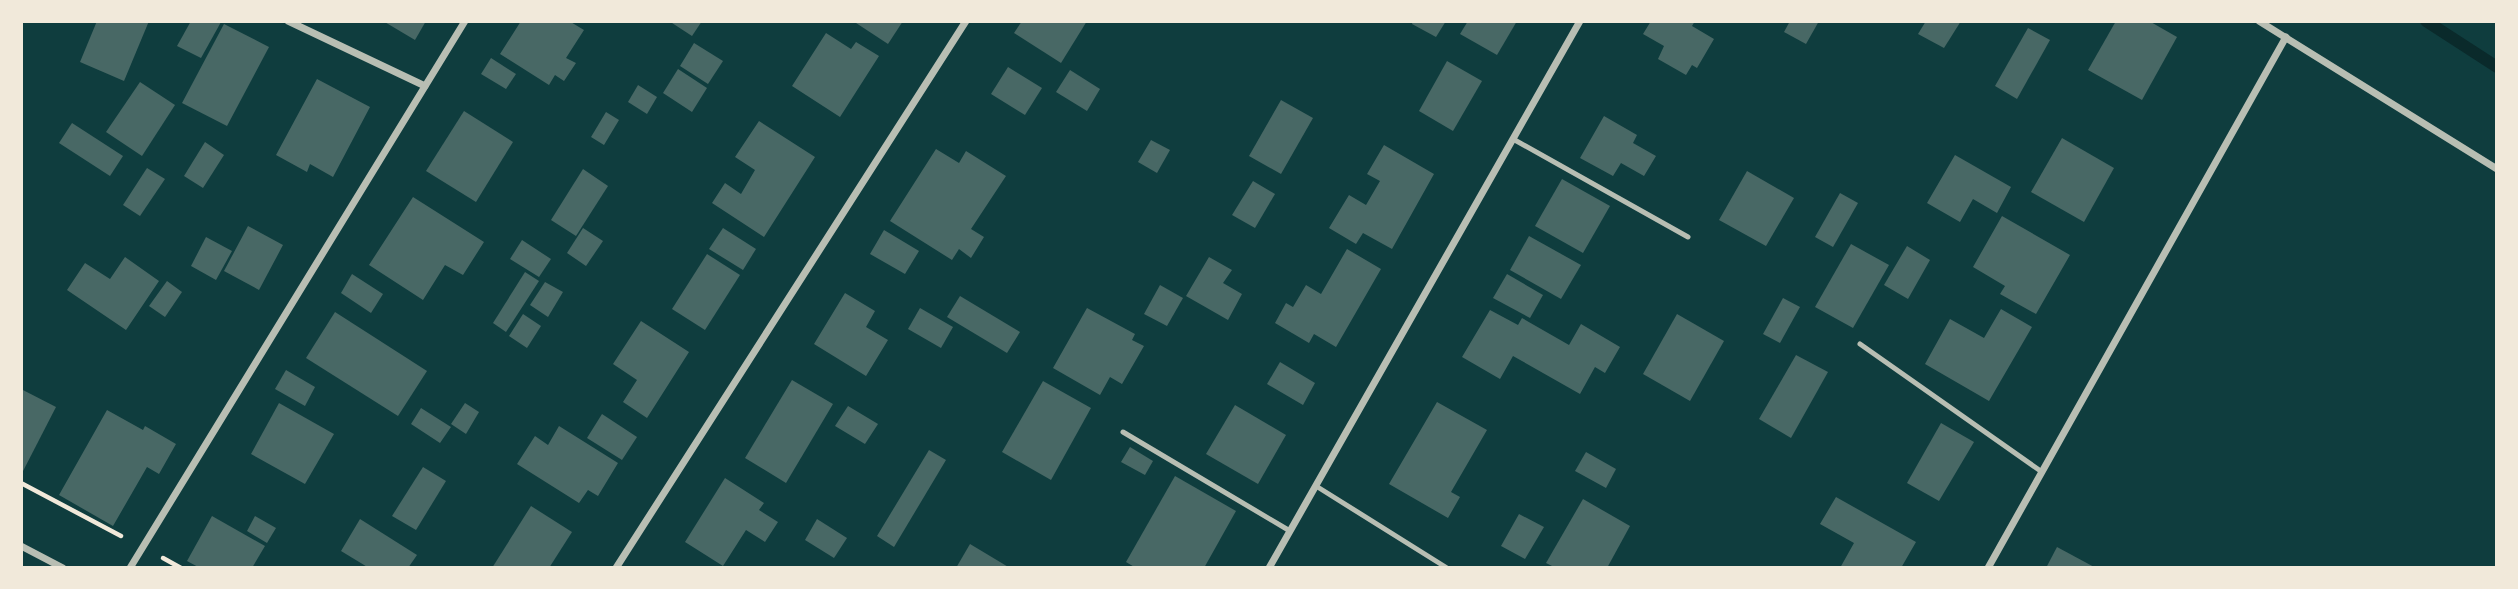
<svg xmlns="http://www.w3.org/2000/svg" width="2518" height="589" font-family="Barlow,sans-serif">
	<rect width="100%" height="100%" fill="#0f3d3e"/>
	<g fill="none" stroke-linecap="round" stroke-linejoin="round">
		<polyline stroke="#0a2a2b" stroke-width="12" points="2426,21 2497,67"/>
	</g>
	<g fill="#486865">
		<polygon points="97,21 149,21 124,81 80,62"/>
		<polygon points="191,21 221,22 201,58 177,46"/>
		<polygon points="383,21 426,21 415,40"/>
		<polygon points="521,21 569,21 584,30 566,58 576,63 564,81 555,75 549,85 500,54"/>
		<polygon points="669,21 702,21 692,36"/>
		<polygon points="853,21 903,21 888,44"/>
		<polygon points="1022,21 1087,21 1061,63 1014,33"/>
		<polygon points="1413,21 1446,21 1436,37 1412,24"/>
		<polygon points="1468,21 1517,21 1497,55 1460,34"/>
		<polygon points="1651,21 1695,21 1692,26 1714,39 1697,68 1692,65 1686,75 1658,59 1664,46 1643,34"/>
		<polygon points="1790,21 1819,21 1806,44 1784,32"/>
		<polygon points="1926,21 1961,21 1944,48 1918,34"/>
		<polygon points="2116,21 2149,21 2177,37 2142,100 2088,70"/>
		<polygon points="224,24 269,47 227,126 182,103"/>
		<polygon points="2028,28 2050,40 2017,99 1995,86"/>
		<polygon points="826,33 851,49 856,42 879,56 840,117 792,86"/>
		<polygon points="694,43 723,61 708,84 680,66"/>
		<polygon points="491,58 516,74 506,89 481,74"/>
		<polygon points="1447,61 1482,81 1453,131 1419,111"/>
		<polygon points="1008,67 1042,88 1025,115 991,94"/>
		<polygon points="678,69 707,88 692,112 663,93"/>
		<polygon points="1070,70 1100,89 1087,111 1056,92"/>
		<polygon points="317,79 370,107 333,177 310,164 307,172 276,155"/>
		<polygon points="140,82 175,105 142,156 106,132"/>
		<polygon points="638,85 657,97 647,114 628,102"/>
		<polygon points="1281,100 1313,118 1281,174 1249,156"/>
		<polygon points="464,111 513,142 476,202 426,171"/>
		<polygon points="606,112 619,120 604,145 591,137"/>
		<polygon points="1604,116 1637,135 1633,143 1656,156 1644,176 1621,163 1613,176 1580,158"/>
		<polygon points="759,121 815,157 764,237 712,203 725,183 741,194 755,170 735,157"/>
		<polygon points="72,123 123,156 110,176 59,143"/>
		<polygon points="2062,138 2114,168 2084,222 2031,192"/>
		<polygon points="1151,140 1170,150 1157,173 1138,162"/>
		<polygon points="205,142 224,155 203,188 184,176"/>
		<polygon points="1384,145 1434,174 1392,249 1363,233 1356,244 1329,228 1349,195 1366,205 1380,181 1367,174"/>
		<polygon points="936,149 959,163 966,151 1006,176 971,229 984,237 971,258 959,249 952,260 890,221"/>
		<polygon points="1955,155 2011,187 1997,213 1973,199 1960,222 1927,203"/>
		<polygon points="147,168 165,179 140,216 123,205"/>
		<polygon points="583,169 608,186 576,236 551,220"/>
		<polygon points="1747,171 1794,198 1766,246 1719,220"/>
		<polygon points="1562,179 1610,206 1583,253 1535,226"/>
		<polygon points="1253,181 1275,194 1255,228 1232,215"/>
		<polygon points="1840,193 1858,203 1833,247 1815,237"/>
		<polygon points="413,197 484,242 463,275 445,265 423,300 369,265"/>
		<polygon points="2002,216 2070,255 2036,314 2000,294 2005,286 1973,267"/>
		<polygon points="248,226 283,245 259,290 224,271"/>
		<polygon points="583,228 603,241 586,266 567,253"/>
		<polygon points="723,228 756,249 743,270 709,249"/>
		<polygon points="884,230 919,251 905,274 870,254"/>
		<polygon points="1529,236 1581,265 1561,299 1510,270"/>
		<polygon points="206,237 232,251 216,280 191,266"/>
		<polygon points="522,240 551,259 539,277 510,259"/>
		<polygon points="1851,244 1889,265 1853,328 1815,307"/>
		<polygon points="1907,246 1930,260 1908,299 1884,285"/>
		<polygon points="1347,249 1381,269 1336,347 1314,334 1309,343 1275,323 1286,303 1293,307 1306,285 1321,294"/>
		<polygon points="707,254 740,275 705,330 672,309"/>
		<polygon points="125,257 159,281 126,330 67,290 85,263 110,279"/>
		<polygon points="1209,257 1232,270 1223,283 1242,294 1228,320 1186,296"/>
		<polygon points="525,272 539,281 506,332 493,323"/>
		<polygon points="352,274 383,294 371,313 341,293"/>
		<polygon points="1507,274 1543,295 1530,318 1493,298"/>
		<polygon points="167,281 182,292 165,317 149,306"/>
		<polygon points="545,282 563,292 548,317 530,305"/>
		<polygon points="1160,285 1183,298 1167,326 1144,314"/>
		<polygon points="845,293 875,311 866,327 888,340 866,376 814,344"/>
		<polygon points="960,296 1020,332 1007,353 947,317"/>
		<polygon points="1783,298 1800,307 1780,343 1763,334"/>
		<polygon points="920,308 953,327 941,348 908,329"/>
		<polygon points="1087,308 1135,334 1132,340 1144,346 1122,384 1110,377 1100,395 1053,368"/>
		<polygon points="2001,309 2032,327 1989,401 1925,364 1950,319 1984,338"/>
		<polygon points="1490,310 1518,325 1522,318 1569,345 1581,324 1620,347 1605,373 1595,367 1580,394 1513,356 1500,379 1462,357"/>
		<polygon points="335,312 427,371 398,416 306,358"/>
		<polygon points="523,314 541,326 527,348 509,336"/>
		<polygon points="1677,314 1724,341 1690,401 1643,374"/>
		<polygon points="641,321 689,352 647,418 623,402 637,380 613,364"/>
		<polygon points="1796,355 1828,372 1791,438 1759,419"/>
		<polygon points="1280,362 1315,383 1303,405 1267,384"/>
		<polygon points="286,370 315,387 305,406 275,389"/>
		<polygon points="792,380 833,404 786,483 745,458"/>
		<polygon points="1043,381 1091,408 1051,480 1002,452"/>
		<polygon points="21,389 56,407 21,475"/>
		<polygon points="1437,402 1487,430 1451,492 1460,497 1448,518 1389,484"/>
		<polygon points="279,403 334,434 305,484 251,454"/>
		<polygon points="465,403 479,412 466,434 451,424"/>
		<polygon points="1235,405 1286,435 1258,484 1206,454"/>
		<polygon points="848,406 878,424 865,444 835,426"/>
		<polygon points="421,408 451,427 440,443 411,424"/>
		<polygon points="107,410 143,430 145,426 176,444 159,474 147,467 113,526 59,495"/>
		<polygon points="602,414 637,437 622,460 587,438"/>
		<polygon points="1941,423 1974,442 1939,501 1907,483"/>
		<polygon points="559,426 618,463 598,496 588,490 579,503 517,464 535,436 548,445"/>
		<polygon points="1130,447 1153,461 1145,475 1121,462"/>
		<polygon points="929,450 946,460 894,547 877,536"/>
		<polygon points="1586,452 1616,469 1606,488 1575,471"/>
		<polygon points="423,467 446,481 416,530 392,516"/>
		<polygon points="1175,476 1236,511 1204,568 1136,568 1126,562"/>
		<polygon points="725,478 764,503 759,510 778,522 765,542 746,530 723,566 685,542"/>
		<polygon points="1836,497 1916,542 1901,568 1840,568 1854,543 1820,524"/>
		<polygon points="1583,499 1630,526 1607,568 1556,568 1546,563"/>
		<polygon points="531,506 572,532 549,568 492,568"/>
		<polygon points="1519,514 1544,527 1525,559 1501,546"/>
		<polygon points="212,516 265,546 252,568 200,568 187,561"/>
		<polygon points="255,516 276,528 267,543 247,531"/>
		<polygon points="360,519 417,555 408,568 369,568 341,551"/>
		<polygon points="817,519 847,538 834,558 805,540"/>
		<polygon points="970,544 1010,568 956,568"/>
		<polygon points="2057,547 2096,568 2046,568"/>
	</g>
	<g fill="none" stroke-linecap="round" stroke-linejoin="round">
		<g stroke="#f1e9da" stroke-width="4.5">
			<polyline points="21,483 121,536"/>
			<polyline points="163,558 181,568"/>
		</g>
		<g stroke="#b8beb3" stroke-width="5">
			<polyline points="1513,139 1688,237"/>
			<polyline points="1860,344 2042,472"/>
			<polyline points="1123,432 1290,531"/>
			<polyline points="1316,486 1447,568"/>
		</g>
		<g stroke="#b8beb3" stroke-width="7">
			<polyline points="288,21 425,86"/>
			<polyline points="2259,21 2497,169"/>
			<polyline points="21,546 63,568"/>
			<polyline points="130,568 465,21"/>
			<polyline points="616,568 966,21"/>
			<polyline points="1269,568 1580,21"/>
			<polyline points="1988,568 2286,37"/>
		</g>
	</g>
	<rect width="2518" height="589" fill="none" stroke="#f1e9da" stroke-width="46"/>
</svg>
